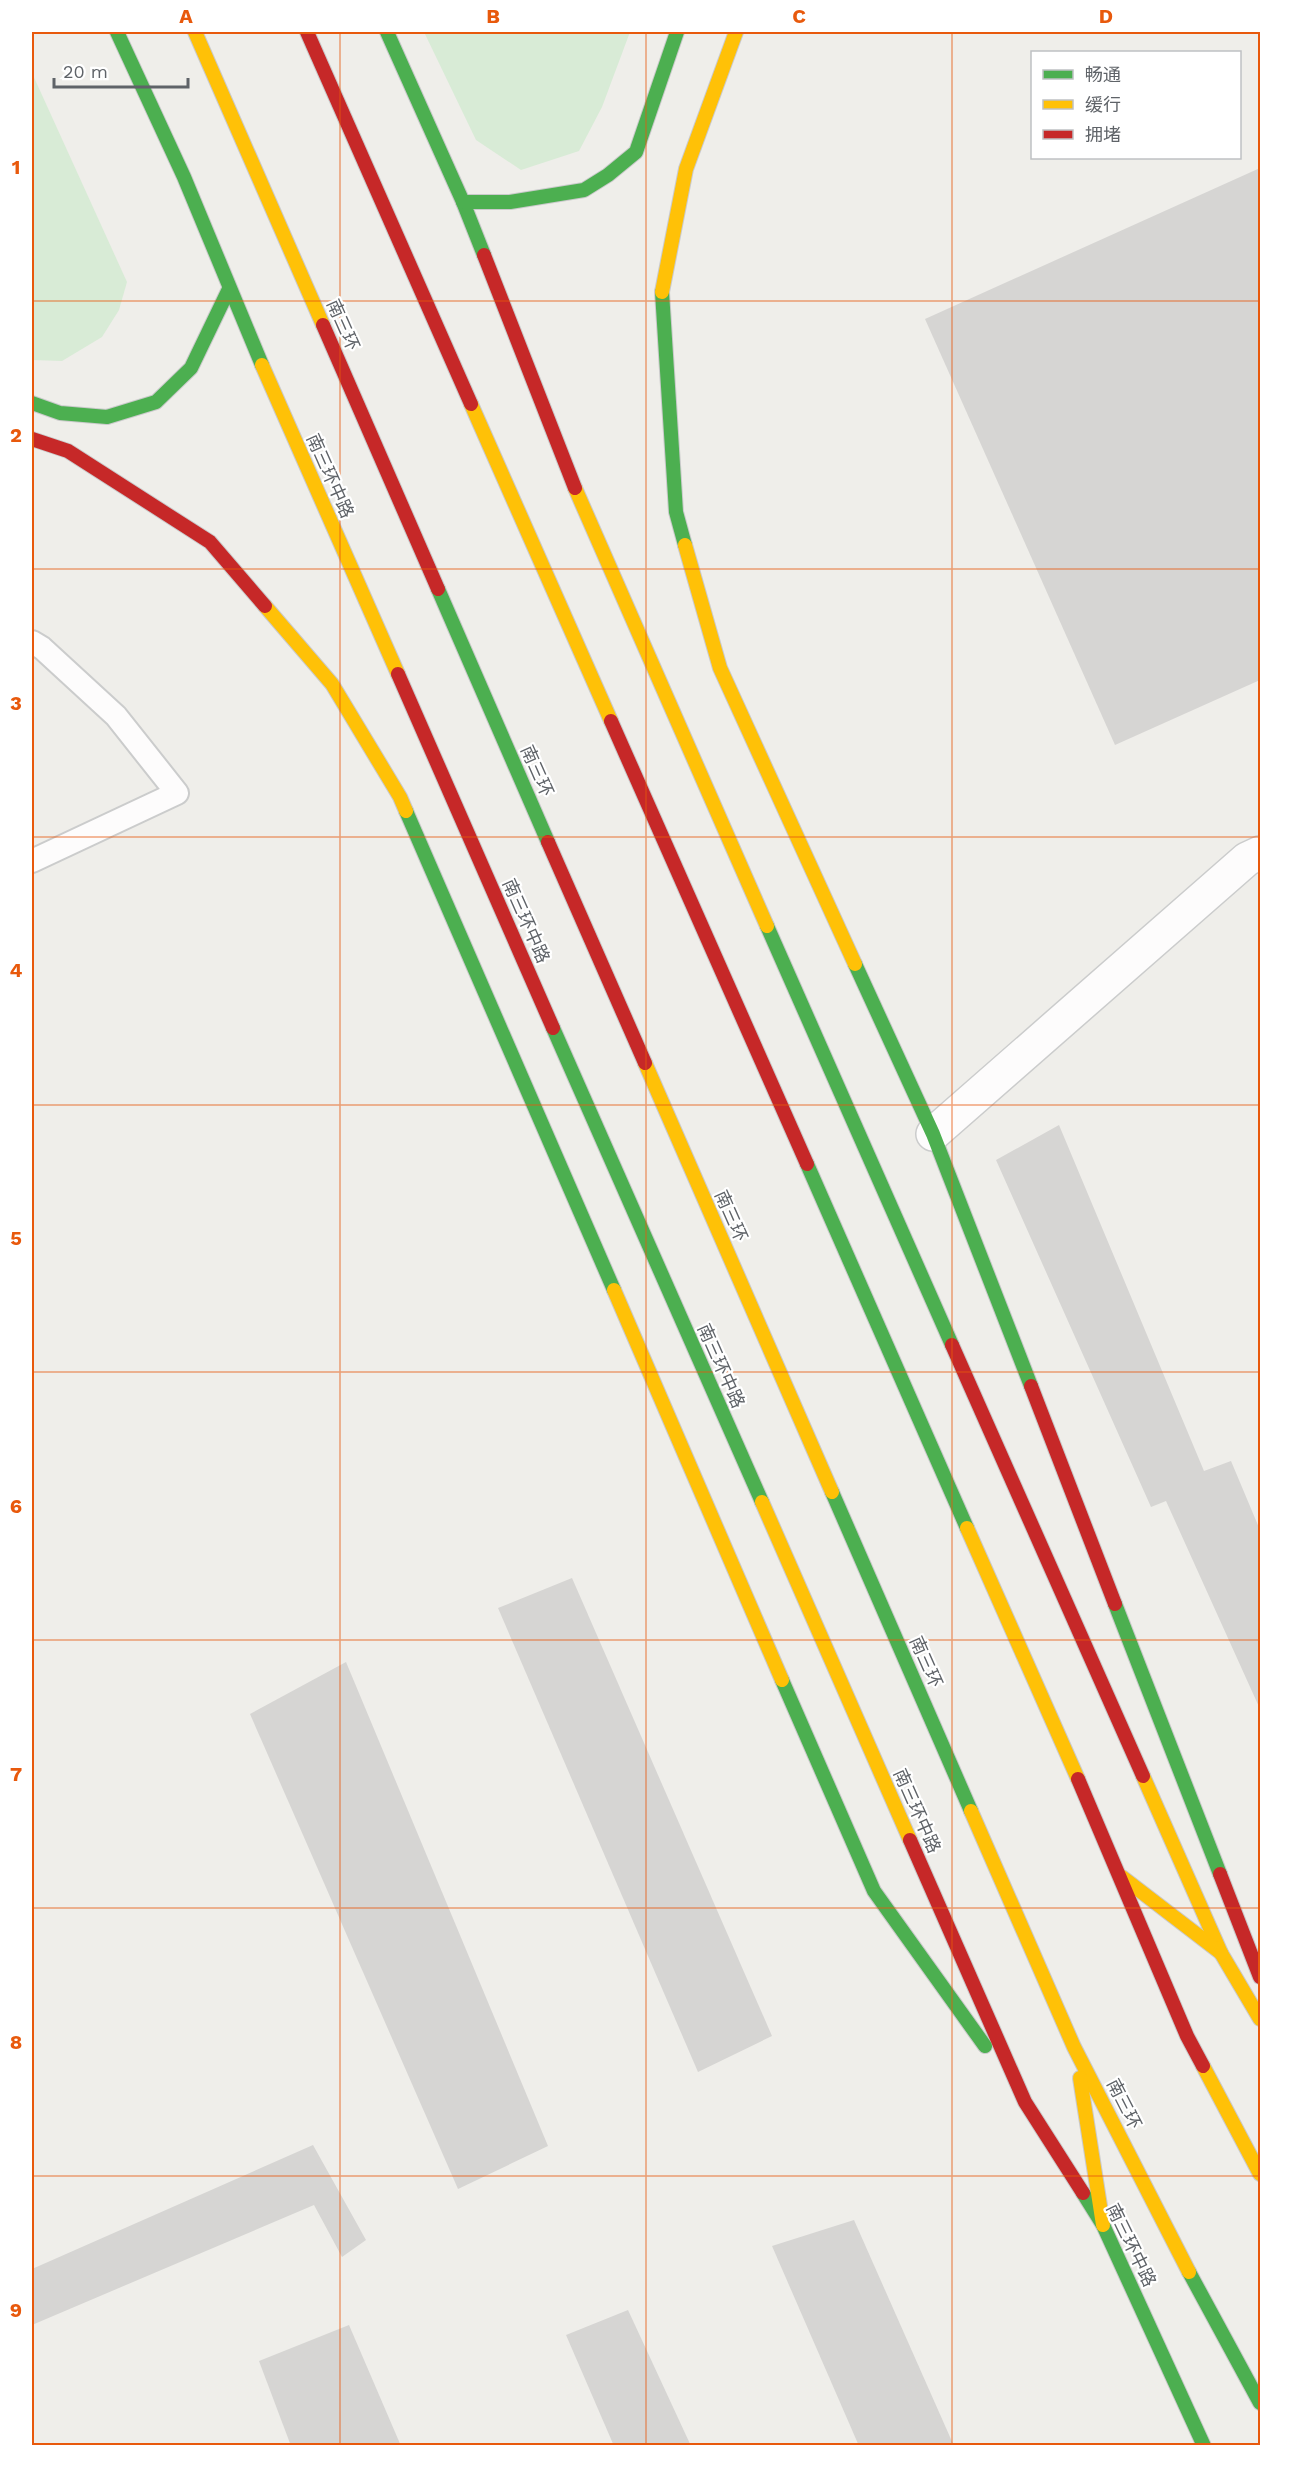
<svg xmlns="http://www.w3.org/2000/svg" width="1292" height="2477" font-family="'Work Sans','Noto Sans SC',sans-serif">
	<rect width="100%" height="100%" fill="#efeeea"/>
	<g fill="#d8ebd6">
		<polygon points="424,32 630,32 602,107 579,151 521,170 476,140"/>
		<polygon points="32,73 127,282 119,310 102,337 62,361 32,360"/>
	</g>
	<g fill="#d6d5d3">
		<polygon points="1260,168 1260,680 1115,745 925,319"/>
		<polygon points="1059,1125 1204,1471 1231,1461 1260,1530 1260,1709 1166,1501 1151,1507 996,1160"/>
		<polygon points="572,1578 772,2036 698,2072 498,1608"/>
		<polygon points="346,1662 548,2146 458,2189 250,1714"/>
		<polygon points="313,2145 366,2240 342,2257 314,2205 32,2325 32,2269"/>
		<polygon points="854,2220 954,2446 859,2446 772,2246"/>
		<polygon points="628,2310 691,2446 614,2446 566,2335"/>
		<polygon points="349,2325 401,2446 291,2446 259,2361"/>
	</g>
	<g fill="none" stroke-linecap="round" stroke-linejoin="round">
		<defs>
			<polyline id="lane" points="32,642 42,648 116,716 177,793 32,861"/>
			<polyline id="street" points="933,1134 1247,859 1260,853"/>
			<g id="fast">
				<polyline points="117,32 184,177 262,365"/>
				<polyline points="387,32 463,202 484,255"/>
				<polyline points="463,202 510,202 584,190 608,175 636,152 677,32"/>
				<polyline points="662,292 676,512 685,545"/>
				<polyline points="32,403 60,413 107,417 156,402 191,368 229,289"/>
				<polyline points="438,589 548,842"/>
				<polyline points="406,811 614,1290"/>
				<polyline points="767,926 952,1345"/>
				<polyline points="855,964 933,1134 1031,1386"/>
				<polyline points="553,1028 762,1502"/>
				<polyline points="807,1164 967,1528"/>
				<polyline points="832,1492 971,1811"/>
				<polyline points="1115,1604 1220,1874"/>
				<polyline points="782,1680 874,1891 985,2046"/>
				<polyline points="1083,2193 1103,2225 1204,2446"/>
				<polyline points="1189,2272 1260,2403"/>
			</g>
			<g id="slow">
				<polyline points="195,32 323,325"/>
				<polyline points="662,292 686,169 736,32"/>
				<polyline points="262,365 398,674"/>
				<polyline points="471,404 611,721"/>
				<polyline points="575,488 767,926"/>
				<polyline points="685,545 720,668 855,964"/>
				<polyline points="265,606 332,684 400,797 406,811"/>
				<polyline points="645,1063 832,1492"/>
				<polyline points="614,1290 782,1680"/>
				<polyline points="762,1502 910,1840"/>
				<polyline points="967,1528 1078,1779"/>
				<polyline points="1143,1776 1221,1953 1260,2019"/>
				<polyline points="971,1811 1074,2047 1189,2272"/>
				<polyline points="1122,1877 1221,1953"/>
				<polyline points="1203,2066 1260,2174"/>
				<polyline points="1080,2078 1103,2225"/>
			</g>
			<g id="jam">
				<polyline points="307,32 471,404"/>
				<polyline points="484,255 575,488"/>
				<polyline points="323,325 438,589"/>
				<polyline points="32,439 68,451 210,542 265,606"/>
				<polyline points="398,674 553,1028"/>
				<polyline points="611,721 807,1164"/>
				<polyline points="548,842 645,1063"/>
				<polyline points="952,1345 1143,1776"/>
				<polyline points="1031,1386 1115,1604"/>
				<polyline points="1078,1779 1187,2036 1203,2066"/>
				<polyline points="910,1840 1025,2102 1083,2193"/>
				<polyline points="1220,1874 1260,1977"/>
			</g>
		</defs>
		<use href="#lane" stroke="#cbcccc" stroke-width="26"/>
		<use href="#street" stroke="#cbcccc" stroke-width="36"/>
		<use href="#fast" stroke="#cacacb" stroke-width="16"/>
		<use href="#slow" stroke="#cacacb" stroke-width="16"/>
		<use href="#jam" stroke="#cacacb" stroke-width="16"/>
		<use href="#lane" stroke="#fdfcfc" stroke-width="22"/>
		<use href="#street" stroke="#fdfcfc" stroke-width="33"/>
		<use href="#fast" stroke="#4caf50" stroke-width="14"/>
		<use href="#slow" stroke="#ffc107" stroke-width="14"/>
		<use href="#jam" stroke="#c62828" stroke-width="14"/>
	</g>
	<path fill="none" stroke="#e8590c" stroke-width="1.5" stroke-opacity="0.55" d="M 340,32 L 340,2446M 646,32 L 646,2446M 952,32 L 952,2446M 32,301 L 1260,301M 32,569 L 1260,569M 32,837 L 1260,837M 32,1105 L 1260,1105M 32,1372 L 1260,1372M 32,1640 L 1260,1640M 32,1908 L 1260,1908M 32,2176 L 1260,2176"/>
	<g text-anchor="middle" stroke-width="4.5" stroke-linejoin="round" paint-order="stroke">
		<g font-size="18" fill="#5f6368" stroke="#fff">
			<text transform="translate(343 325) rotate(66)" y="6">南三环</text>
			<text transform="translate(330 476) rotate(66)" y="6">南三环中路</text>
			<text transform="translate(537 771) rotate(66)" y="6">南三环</text>
			<text transform="translate(526 921) rotate(66)" y="6">南三环中路</text>
			<text transform="translate(731 1216) rotate(66)" y="6">南三环</text>
			<text transform="translate(721 1366) rotate(66)" y="6">南三环中路</text>
			<text transform="translate(926 1662) rotate(66)" y="6">南三环</text>
			<text transform="translate(917 1811) rotate(66)" y="6">南三环中路</text>
			<text transform="translate(1124 2104) rotate(63)" y="6">南三环</text>
			<text transform="translate(1131 2245) rotate(64)" y="6">南三环中路</text>
		</g>
	</g>
	<rect width="1292" height="2477" fill="none" stroke="#ffffff" stroke-width="66"/>
	<rect x="1031" y="51" width="210" height="108" fill="#ffffff" stroke="#bfc1c3" stroke-width="1.5"/>
	<rect x="1043" y="70" width="30" height="9" fill="#4caf50" stroke="#bfc1c3" stroke-width="1.5"/>
	<text x="1085" y="81" font-size="18" fill="#5f6368">畅通</text>
	<rect x="1043" y="100" width="30" height="9" fill="#ffc107" stroke="#bfc1c3" stroke-width="1.5"/>
	<text x="1085" y="111" font-size="18" fill="#5f6368">缓行</text>
	<rect x="1043" y="130" width="30" height="9" fill="#c62828" stroke="#bfc1c3" stroke-width="1.5"/>
	<text x="1085" y="141" font-size="18" fill="#5f6368">拥堵</text>
	<path d="M54 78v9h134v-9" fill="none" stroke="#5f6368" stroke-width="3"/>
	<text x="63" y="78" font-size="18" fill="#5f6368" stroke="#ffffff" stroke-width="4.5" paint-order="stroke">20 m</text>
	<rect x="33" y="33" width="1226" height="2411" fill="none" stroke="#e8590c" stroke-width="2"/>
	<g font-size="20" text-anchor="middle" font-weight="bold" fill="#e8590c">
		<text x="186" y="23">A</text>
		<text x="493" y="23">B</text>
		<text x="799" y="23">C</text>
		<text x="1106" y="23">D</text>
		<text x="16" y="174">1</text>
		<text x="16" y="442">2</text>
		<text x="16" y="710">3</text>
		<text x="16" y="977">4</text>
		<text x="16" y="1245">5</text>
		<text x="16" y="1513">6</text>
		<text x="16" y="1781">7</text>
		<text x="16" y="2049">8</text>
		<text x="16" y="2317">9</text>
	</g>
</svg>
